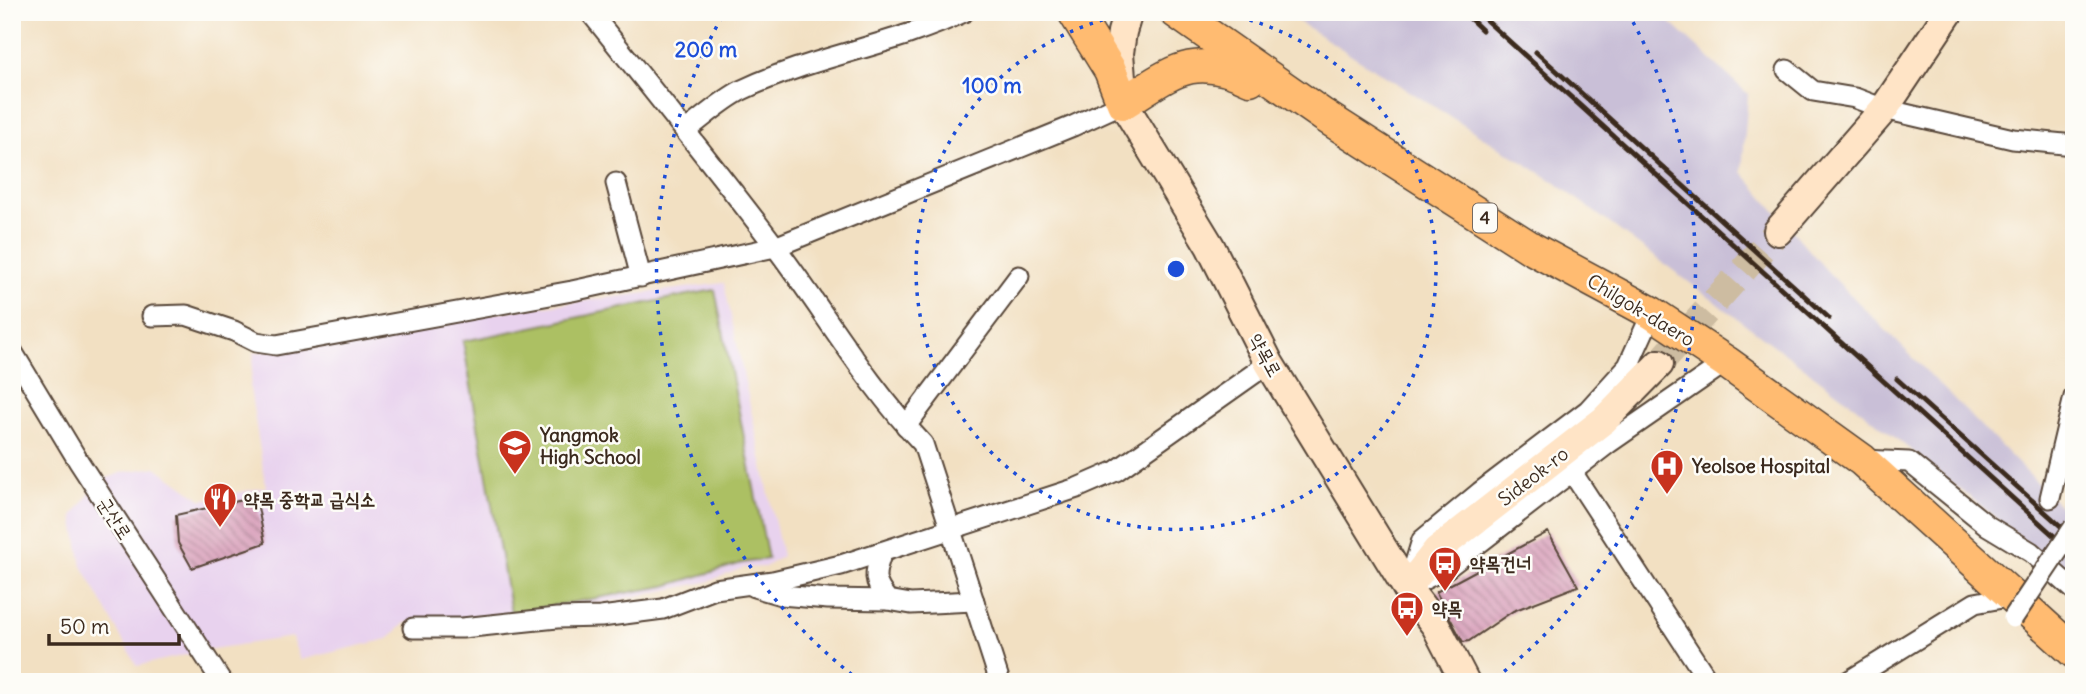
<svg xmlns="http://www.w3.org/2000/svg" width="2086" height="694" font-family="Delius,'Poor Story',sans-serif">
	<defs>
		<pattern id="building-back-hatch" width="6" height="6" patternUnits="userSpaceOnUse" patternTransform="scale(1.75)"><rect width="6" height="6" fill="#d89db9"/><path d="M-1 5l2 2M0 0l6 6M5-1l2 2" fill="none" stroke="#b08096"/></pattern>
	</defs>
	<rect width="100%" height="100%" fill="#fdfcf7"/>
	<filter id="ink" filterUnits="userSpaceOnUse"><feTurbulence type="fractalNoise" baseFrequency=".0143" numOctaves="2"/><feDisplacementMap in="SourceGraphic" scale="14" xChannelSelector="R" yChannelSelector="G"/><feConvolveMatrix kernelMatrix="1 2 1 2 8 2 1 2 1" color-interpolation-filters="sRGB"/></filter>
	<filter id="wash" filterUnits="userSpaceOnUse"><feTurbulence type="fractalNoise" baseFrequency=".00686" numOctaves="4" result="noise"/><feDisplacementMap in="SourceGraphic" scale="28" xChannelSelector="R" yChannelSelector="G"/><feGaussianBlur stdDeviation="1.57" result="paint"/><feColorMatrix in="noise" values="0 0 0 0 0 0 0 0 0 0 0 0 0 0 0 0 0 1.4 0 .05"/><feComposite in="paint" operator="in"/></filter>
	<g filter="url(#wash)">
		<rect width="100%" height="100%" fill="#f2e0c2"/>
		<polygon fill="#e8d2ee" points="724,283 782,556 765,567 743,568 707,582 551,613 405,623 388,639 300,660 292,637 212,649 137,666 82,566 73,516 99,481 124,472 156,467 202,500 266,487 250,388 254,353 514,310"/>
		<polygon fill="#c9bfd7" points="1283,12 1659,12 1748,94 1742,172 1827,271 2074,520 2074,580 1858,408 1553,181"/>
		<path fill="#acc064" stroke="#747541" stroke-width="2" d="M 715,290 L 768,559 L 742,563 L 665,586 L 511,613 L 463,341 C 547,325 630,305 715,290 Z"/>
		<g id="blocks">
			<g fill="url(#building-back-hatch)">
				<polygon points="256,497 265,543 192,568 178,543 176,515"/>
				<polygon points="1548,532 1578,586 1513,611 1469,641 1463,642 1436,592"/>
			</g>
		</g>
	</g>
	<g filter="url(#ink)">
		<use href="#blocks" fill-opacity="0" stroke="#564537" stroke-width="2"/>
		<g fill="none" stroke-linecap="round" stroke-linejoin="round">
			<polyline stroke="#cdbca1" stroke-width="28" stroke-dasharray="28 14" stroke-linecap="butt" points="1659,364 1778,231"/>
			<defs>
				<g id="street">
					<path d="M 590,12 C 652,89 714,166 774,245 C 824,311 866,384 923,444 L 1000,682"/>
					<polyline points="1787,70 1813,91 1855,98 1884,109 2013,139 2074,145"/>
					<path d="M 685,131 C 703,118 722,100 742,90 C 813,56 893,46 964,12"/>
					<polyline points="616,183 641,277"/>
					<polyline points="152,316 186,315 234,331 256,342 276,345 572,291 775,247 1073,126 1123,103"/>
					<polyline points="12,351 79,462 222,682"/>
					<polyline points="906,426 1019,276"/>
					<polyline points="1862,460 1909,462 1988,526 2031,552 2074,590"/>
					<polyline points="1572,472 1709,682"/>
					<polyline points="2050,498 2074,397"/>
					<path d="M 882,552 C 874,574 872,581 888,600"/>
					<polyline points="1411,576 1422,540 1480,492 1588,410 1628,366 1652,313"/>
					<polyline points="1415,584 1447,568 1609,443 1726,362"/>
					<polyline points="754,587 781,595 828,599 888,600 911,604 974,601"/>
					<polyline points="413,628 462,628 557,618 601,617 663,609 715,589 773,581 841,565 1077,488 1116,471 1269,363"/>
					<polyline points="1847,682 1975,603 2013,596"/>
				</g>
				<g id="secondary">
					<polyline points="1128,12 1122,32 1119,53 1123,103 1210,246 1269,363 1407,588 1436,626 1465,682"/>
					<polyline points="1778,231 1884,109 1949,12"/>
					<polyline points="1407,588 1437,550 1604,420 1659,364"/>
				</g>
				<g id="primary">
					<path d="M 1074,12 L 1110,70 L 1123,103 C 1172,73 1192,51 1250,79"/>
					<polyline points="1176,12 1323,115 1531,248 1652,313 1726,362 1862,460 2074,652"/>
				</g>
			</defs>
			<use href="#street" stroke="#564537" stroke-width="23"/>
			<use href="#secondary" stroke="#564537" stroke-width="32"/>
			<use href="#primary" stroke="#564537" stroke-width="35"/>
			<use href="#street" stroke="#fff" stroke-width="19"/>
			<use href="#secondary" stroke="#ffe4c6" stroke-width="28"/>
			<use href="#primary" stroke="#ffbb71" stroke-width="32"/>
			<g stroke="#3b2a1e" stroke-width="5">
				<polyline points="1463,12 1482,30"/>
				<polyline points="1477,12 2074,554"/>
				<polyline points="1536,52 1829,318"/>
				<polyline points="1897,379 2074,538"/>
			</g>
			<defs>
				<polyline id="street-bridge" points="2013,618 2074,527"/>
			</defs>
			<use href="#street-bridge" stroke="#564537" stroke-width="23" stroke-linecap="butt"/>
			<use href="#street-bridge" stroke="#fff" stroke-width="19"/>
		</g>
	</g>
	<g fill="none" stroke="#1d4ed8" stroke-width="3.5" stroke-dasharray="3.5 7">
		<path d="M1219 13A260 260 0 1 1 1133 13"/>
		<path d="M860 681A519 519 0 0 1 724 13M1628 13A519 519 0 0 1 1492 681"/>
	</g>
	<defs>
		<symbol id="school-pin" viewBox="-11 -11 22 30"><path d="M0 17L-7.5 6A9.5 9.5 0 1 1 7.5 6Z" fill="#c8321e" stroke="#fdfcf7"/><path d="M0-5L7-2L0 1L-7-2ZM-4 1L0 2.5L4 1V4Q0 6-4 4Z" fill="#fff"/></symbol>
		<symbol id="hospital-pin" viewBox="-11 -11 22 30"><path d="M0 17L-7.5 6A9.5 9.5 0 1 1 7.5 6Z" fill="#c8321e" stroke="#fdfcf7"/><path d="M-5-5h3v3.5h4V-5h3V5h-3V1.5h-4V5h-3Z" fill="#fff"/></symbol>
		<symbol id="restaurant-pin" viewBox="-11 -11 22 30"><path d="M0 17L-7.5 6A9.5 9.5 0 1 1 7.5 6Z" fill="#c8321e" stroke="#fdfcf7"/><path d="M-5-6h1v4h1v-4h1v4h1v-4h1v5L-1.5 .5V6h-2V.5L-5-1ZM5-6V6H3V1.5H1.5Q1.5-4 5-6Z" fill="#fff"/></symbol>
		<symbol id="bus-pin" viewBox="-11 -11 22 30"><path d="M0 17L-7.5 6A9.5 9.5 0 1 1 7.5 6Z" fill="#c8321e" stroke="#fdfcf7"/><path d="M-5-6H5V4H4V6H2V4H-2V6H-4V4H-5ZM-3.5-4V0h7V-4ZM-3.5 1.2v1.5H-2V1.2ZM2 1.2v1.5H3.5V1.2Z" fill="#fff"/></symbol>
	</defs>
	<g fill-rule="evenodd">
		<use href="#school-pin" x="496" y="427" width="38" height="52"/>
		<use href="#hospital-pin" x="1648" y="447" width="38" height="52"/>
		<use href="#restaurant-pin" x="201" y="480" width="38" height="52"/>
		<use href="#bus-pin" x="1426" y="544" width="38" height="52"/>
		<use href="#bus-pin" x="1388" y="589" width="38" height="52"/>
	</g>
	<g text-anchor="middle" stroke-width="5" stroke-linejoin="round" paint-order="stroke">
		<rect fill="#fdfcf7" stroke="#75695f" stroke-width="2" x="1473" y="203.5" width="24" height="29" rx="5"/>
		<g font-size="18" font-weight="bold" fill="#3b2a1e">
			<text x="1485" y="224">4</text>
		</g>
		<g font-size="19" fill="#3b2a1e" stroke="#fdfcf7">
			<text transform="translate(1641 310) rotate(31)" y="7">Chilgok-daero</text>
			<text transform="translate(1266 355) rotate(61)" y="7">약목로</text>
			<text transform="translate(1533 476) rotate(-38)" y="7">Sideok-ro</text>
			<text transform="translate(115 518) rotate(57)" y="7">군산로</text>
		</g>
		<g font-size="19" font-weight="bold" fill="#3b2a1e" stroke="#fdfcf7" text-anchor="start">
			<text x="540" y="442">Yangmok<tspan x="540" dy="22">High School</tspan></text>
			<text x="1692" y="473">Yeolsoe Hospital</text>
			<text x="244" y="506">약목 중학교 급식소</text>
			<text x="1470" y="570">약목건너</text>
			<text x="1432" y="615">약목</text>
		</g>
	</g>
	<circle cx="1176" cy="269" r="10" fill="#1d4ed8" stroke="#fdfcf7" stroke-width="3.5"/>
	<g font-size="21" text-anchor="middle" font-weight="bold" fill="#1d4ed8" stroke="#fdfcf7" stroke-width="5" stroke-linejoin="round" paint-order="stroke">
		<text x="706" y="57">200 m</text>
		<text x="992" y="93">100 m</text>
	</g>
	<rect width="2086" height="694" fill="none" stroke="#fdfcf7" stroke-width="42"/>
	<path d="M49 634v10h130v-10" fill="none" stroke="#3b2a1e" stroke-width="3.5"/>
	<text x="60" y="634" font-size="21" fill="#3b2a1e" stroke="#fdfcf7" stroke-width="5" paint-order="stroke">50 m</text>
</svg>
